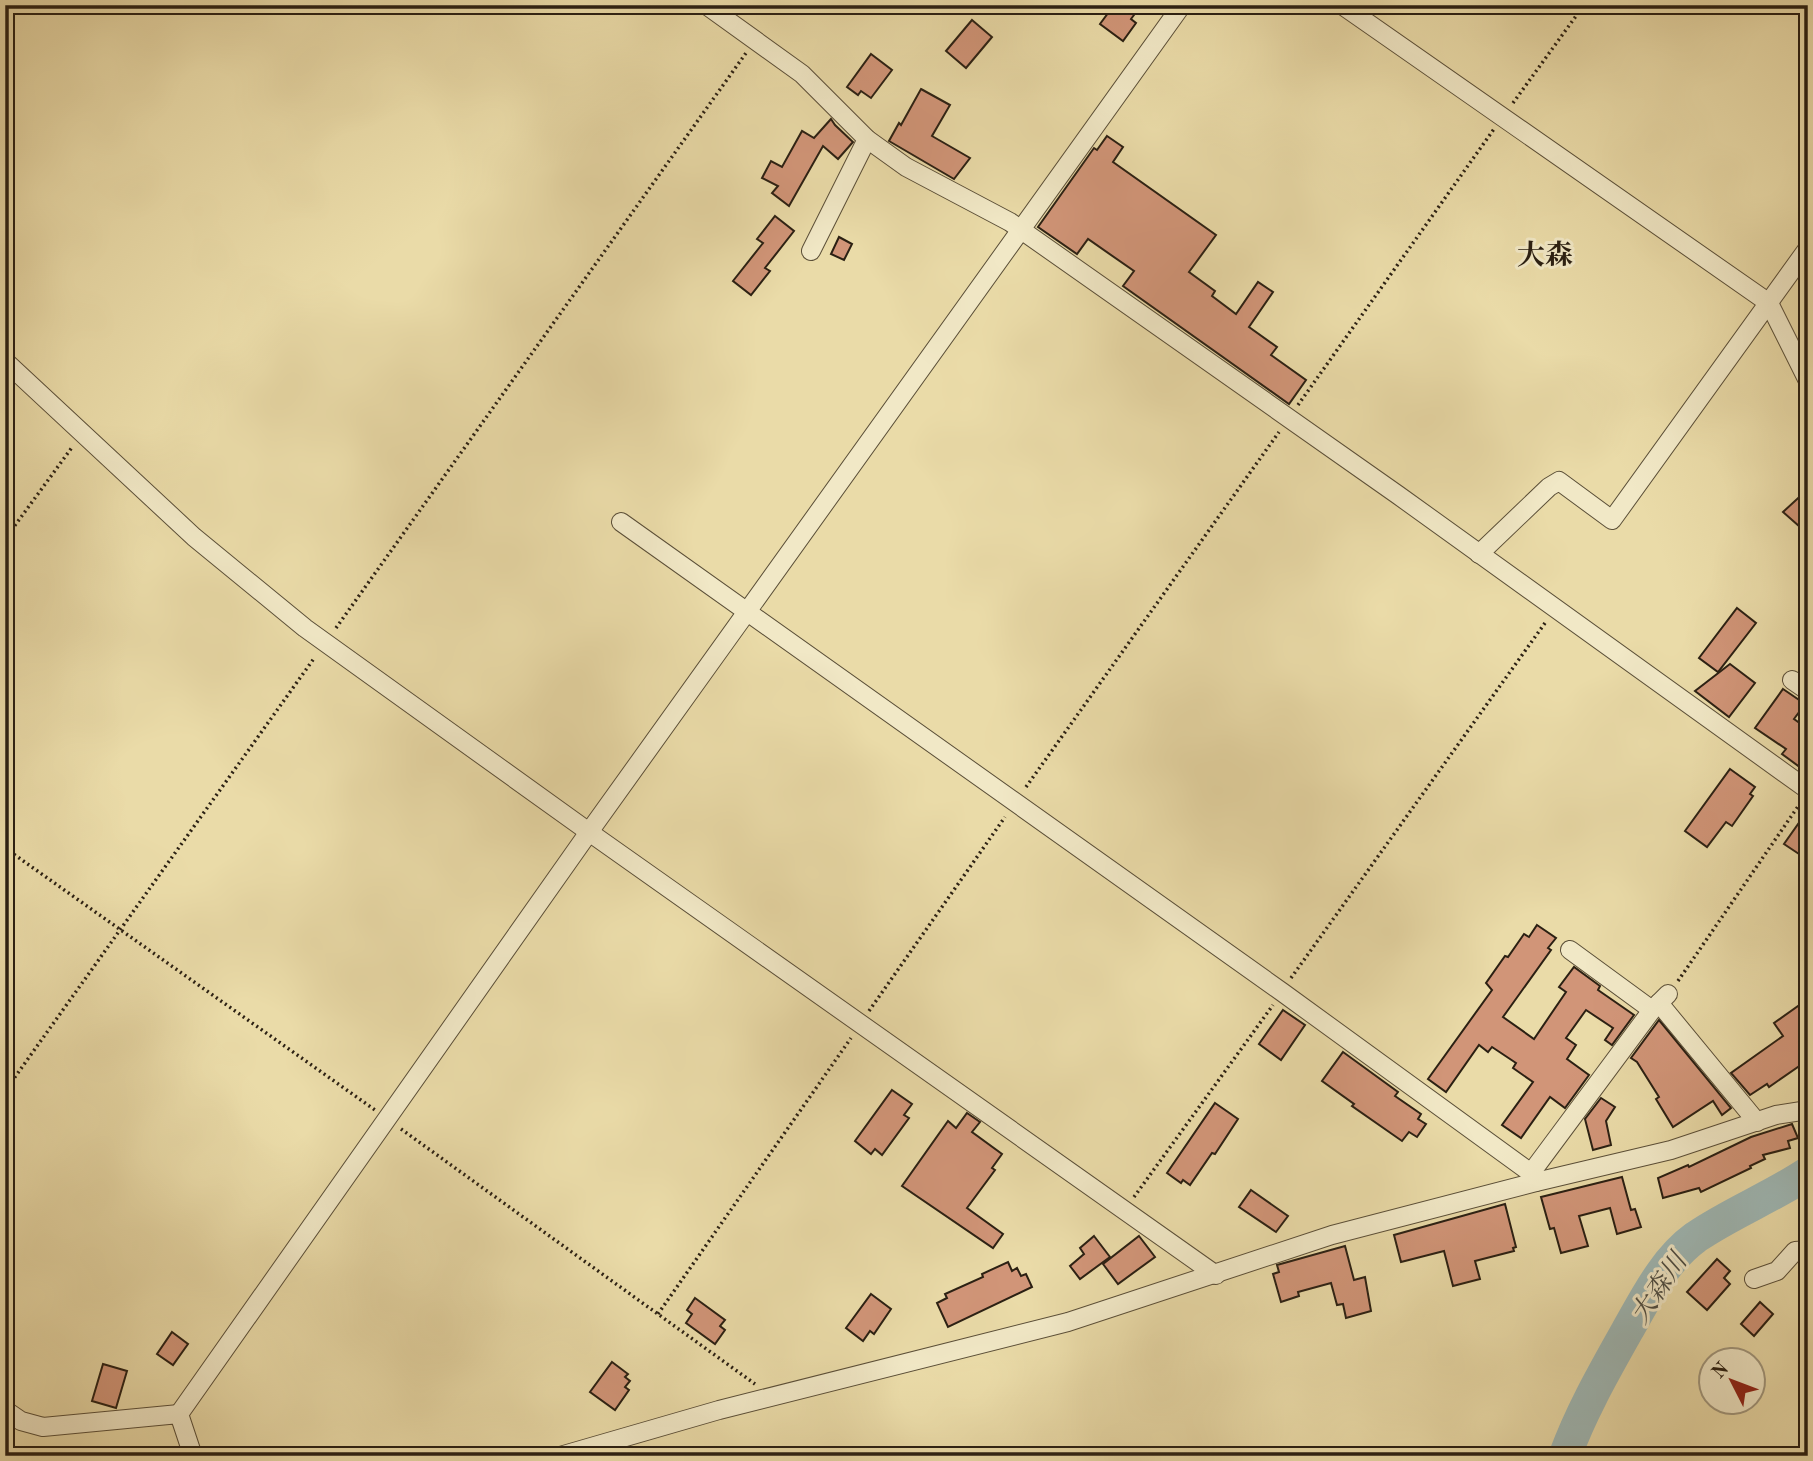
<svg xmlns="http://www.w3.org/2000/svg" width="1813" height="1461" font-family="'Old Standard TT','Noto Serif JP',serif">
	<rect width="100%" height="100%" fill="#eadba8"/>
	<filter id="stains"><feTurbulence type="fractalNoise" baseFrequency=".00286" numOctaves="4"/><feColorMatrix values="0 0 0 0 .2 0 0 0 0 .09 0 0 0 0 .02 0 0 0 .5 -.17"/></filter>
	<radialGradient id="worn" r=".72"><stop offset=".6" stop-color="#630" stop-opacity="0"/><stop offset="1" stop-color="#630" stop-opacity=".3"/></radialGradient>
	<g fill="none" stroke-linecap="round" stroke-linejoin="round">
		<path stroke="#9fb8b5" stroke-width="33" d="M 1565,1456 C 1581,1412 1604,1372 1627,1331 C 1646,1298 1664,1260 1696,1237 C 1731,1213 1772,1197 1808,1173"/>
	</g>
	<g fill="#d19578" stroke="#2b2013" stroke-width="2">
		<polygon points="1114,5 1129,5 1137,11 1131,19 1136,23 1123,41 1100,24"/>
		<polygon points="972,20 992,37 966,68 946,51"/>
		<polygon points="871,54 892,70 871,98 861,91 858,95 847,87"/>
		<polygon points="921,89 950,105 932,136 970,158 954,179 889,141 899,123 901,125"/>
		<polygon points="831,119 835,125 853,142 838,159 823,146 789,206 772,193 778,186 762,178 771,161 782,167 802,131 814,138"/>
		<polygon points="1107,136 1123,147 1113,162 1216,235 1189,272 1215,291 1212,296 1236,314 1258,282 1273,292 1249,327 1277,347 1271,355 1306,380 1289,404 1123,286 1134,271 1088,239 1077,254 1038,227 1094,148 1097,150"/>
		<polygon points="775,216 794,231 765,268 770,271 751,295 733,281 763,243 757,239"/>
		<polygon points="839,237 852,244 844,260 831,254"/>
		<polygon points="1808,489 1808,534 1783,512"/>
		<polygon points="1737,608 1756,623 1718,672 1699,658"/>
		<polygon points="1730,664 1755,683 1729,717 1695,691"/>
		<polygon points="1783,689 1805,704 1794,719 1808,729 1808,758 1801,768 1782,754 1786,749 1755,728"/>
		<polygon points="1730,769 1755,787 1750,794 1753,796 1732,826 1726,822 1707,847 1685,831"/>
		<polygon points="1808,810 1808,860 1784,844"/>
		<polygon points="1537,925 1556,938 1548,948 1551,950 1503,1017 1534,1039 1566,992 1559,987 1574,967 1600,986 1598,990 1634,1015 1612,1045 1605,1040 1613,1028 1586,1010 1566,1038 1576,1045 1567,1059 1589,1075 1565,1108 1550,1097 1521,1138 1502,1125 1533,1082 1513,1068 1516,1063 1492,1047 1488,1052 1479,1045 1446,1092 1428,1079 1492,990 1486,983 1505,956 1508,957 1524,934 1529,937"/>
		<polygon points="1808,999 1808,1060 1769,1087 1767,1084 1750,1095 1731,1073 1783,1036 1774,1023"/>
		<polygon points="1283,1010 1305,1025 1281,1060 1259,1044"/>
		<polygon points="1659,1020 1731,1108 1722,1115 1713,1101 1673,1127 1656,1099 1659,1097 1637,1062 1631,1058"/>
		<polygon points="1343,1052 1398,1092 1395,1096 1421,1114 1418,1119 1426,1124 1417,1137 1409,1132 1402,1141 1352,1106 1354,1104 1322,1081"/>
		<polygon points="892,1090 912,1104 904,1115 909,1118 882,1155 875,1149 871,1154 855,1141"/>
		<polygon points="1601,1098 1615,1107 1606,1121 1611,1145 1593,1150 1585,1119"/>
		<polygon points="1215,1103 1238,1119 1215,1154 1212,1153 1190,1185 1183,1180 1181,1183 1167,1173"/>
		<polygon points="967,1113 980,1122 972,1132 1002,1154 992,1168 995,1170 967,1208 1003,1234 993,1248 902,1186 948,1121 956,1128"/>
		<polygon points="1792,1124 1798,1138 1788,1141 1790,1148 1763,1155 1765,1159 1750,1166 1751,1168 1701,1192 1699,1188 1663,1198 1658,1178 1688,1165 1689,1167 1751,1137"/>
		<polygon points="1622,1177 1631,1210 1635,1209 1641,1227 1617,1234 1610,1208 1579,1216 1588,1246 1561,1253 1554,1228 1550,1229 1541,1197"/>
		<polygon points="1251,1190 1288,1216 1276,1232 1239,1207"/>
		<polygon points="1505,1204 1516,1247 1513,1248 1514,1251 1475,1261 1480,1279 1453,1286 1444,1251 1401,1262 1394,1235"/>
		<polygon points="1094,1236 1110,1257 1080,1279 1070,1266 1084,1254 1080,1248"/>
		<polygon points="1139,1236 1155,1257 1118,1284 1103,1264"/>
		<polygon points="1345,1246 1354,1280 1365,1277 1371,1311 1346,1318 1343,1304 1337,1305 1331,1283 1298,1292 1299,1296 1281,1302 1273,1274 1279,1272 1277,1265"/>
		<polygon points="1717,1259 1730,1271 1724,1278 1730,1284 1707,1310 1687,1292"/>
		<polygon points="1008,1262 1012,1271 1017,1268 1021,1276 1026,1274 1032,1287 948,1327 937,1303 947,1298 945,1294 983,1277 982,1274"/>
		<polygon points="871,1294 891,1309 874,1334 870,1331 863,1341 846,1328"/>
		<polygon points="695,1298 725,1320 720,1326 725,1330 715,1344 686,1323 692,1314 687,1310"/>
		<polygon points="1760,1302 1773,1314 1754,1336 1741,1324"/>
		<polygon points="172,1332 188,1344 173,1365 157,1354"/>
		<polygon points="612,1362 628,1374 625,1377 630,1381 625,1387 629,1390 615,1410 590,1392"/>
		<polygon points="103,1364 127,1371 116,1408 92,1401"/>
	</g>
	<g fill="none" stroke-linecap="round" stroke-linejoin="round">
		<defs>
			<g id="minor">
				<polyline points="706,5 802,74 867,139 906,167 1010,222 1398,495 1808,790"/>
				<polyline points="1342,5 1769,303 1808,381"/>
				<polyline points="811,251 867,139"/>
				<polyline points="5,361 194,537 305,628 589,832 1216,1275"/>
				<polyline points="621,522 1282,992 1531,1173 1536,1182"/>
				<polyline points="1479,554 1549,487 1559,481 1612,520 1808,248"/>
				<polyline points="1792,680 1808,691"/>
				<polyline points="1570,950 1652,1010"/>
				<polyline points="1659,1003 1757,1122"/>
				<polyline points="1531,1173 1652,1010 1668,994"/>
				<polyline points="1754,1279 1777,1271 1795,1251 1808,1250"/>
				<polyline points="5,1410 21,1421 43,1427 179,1414 193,1456"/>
				<polyline points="179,1414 589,832 1182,5"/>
				<polyline points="560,1456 719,1410 1068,1322 1332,1235 1536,1182 1671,1150 1776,1115 1808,1110"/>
			</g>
		</defs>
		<use href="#minor" stroke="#5b4f38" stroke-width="20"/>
		<g stroke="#2b2013" stroke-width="3.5" stroke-dasharray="2 3.5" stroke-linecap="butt">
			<polyline points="1513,103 1584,5"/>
			<polyline points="1298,405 1494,129"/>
			<polyline points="5,539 73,446"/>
			<polyline points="336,628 746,53"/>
			<polyline points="1026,787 1279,432"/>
			<polyline points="5,848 375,1110"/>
			<polyline points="1291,978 1545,623"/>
			<polyline points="1678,981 1799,805"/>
			<polyline points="869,1011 1005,817"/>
			<polyline points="5,1091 315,657"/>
			<polyline points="401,1129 755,1384"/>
			<polyline points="1134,1197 1273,1005"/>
			<polyline points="658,1314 851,1038"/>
		</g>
		<use href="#minor" stroke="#f1e8c6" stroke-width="18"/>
	</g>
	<g text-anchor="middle" stroke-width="6" stroke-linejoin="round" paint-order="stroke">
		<g font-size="26" font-style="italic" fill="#4e4e44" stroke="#f1e8c6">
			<text transform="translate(1658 1288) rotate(-56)" y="9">大森川</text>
		</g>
		<g font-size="28" font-weight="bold" fill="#2b2013" stroke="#f1e8c6">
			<text x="1545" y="264">大森</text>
		</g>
	</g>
	<rect width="1813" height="1461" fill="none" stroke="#eadba8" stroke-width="28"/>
	<rect x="7" y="7" width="1799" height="1447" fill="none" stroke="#2b2013" stroke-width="3.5"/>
	<rect x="14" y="14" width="1785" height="1433" fill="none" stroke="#2b2013" stroke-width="2"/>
	<g transform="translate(1732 1381) rotate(312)"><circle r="33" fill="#f1e8c6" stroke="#a2987e" stroke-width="2"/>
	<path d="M0-5L12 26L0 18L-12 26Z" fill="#8f2418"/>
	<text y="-10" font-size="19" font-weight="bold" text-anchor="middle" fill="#2b2013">N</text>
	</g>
	<rect width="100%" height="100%" filter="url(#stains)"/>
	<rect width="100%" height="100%" fill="url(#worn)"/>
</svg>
